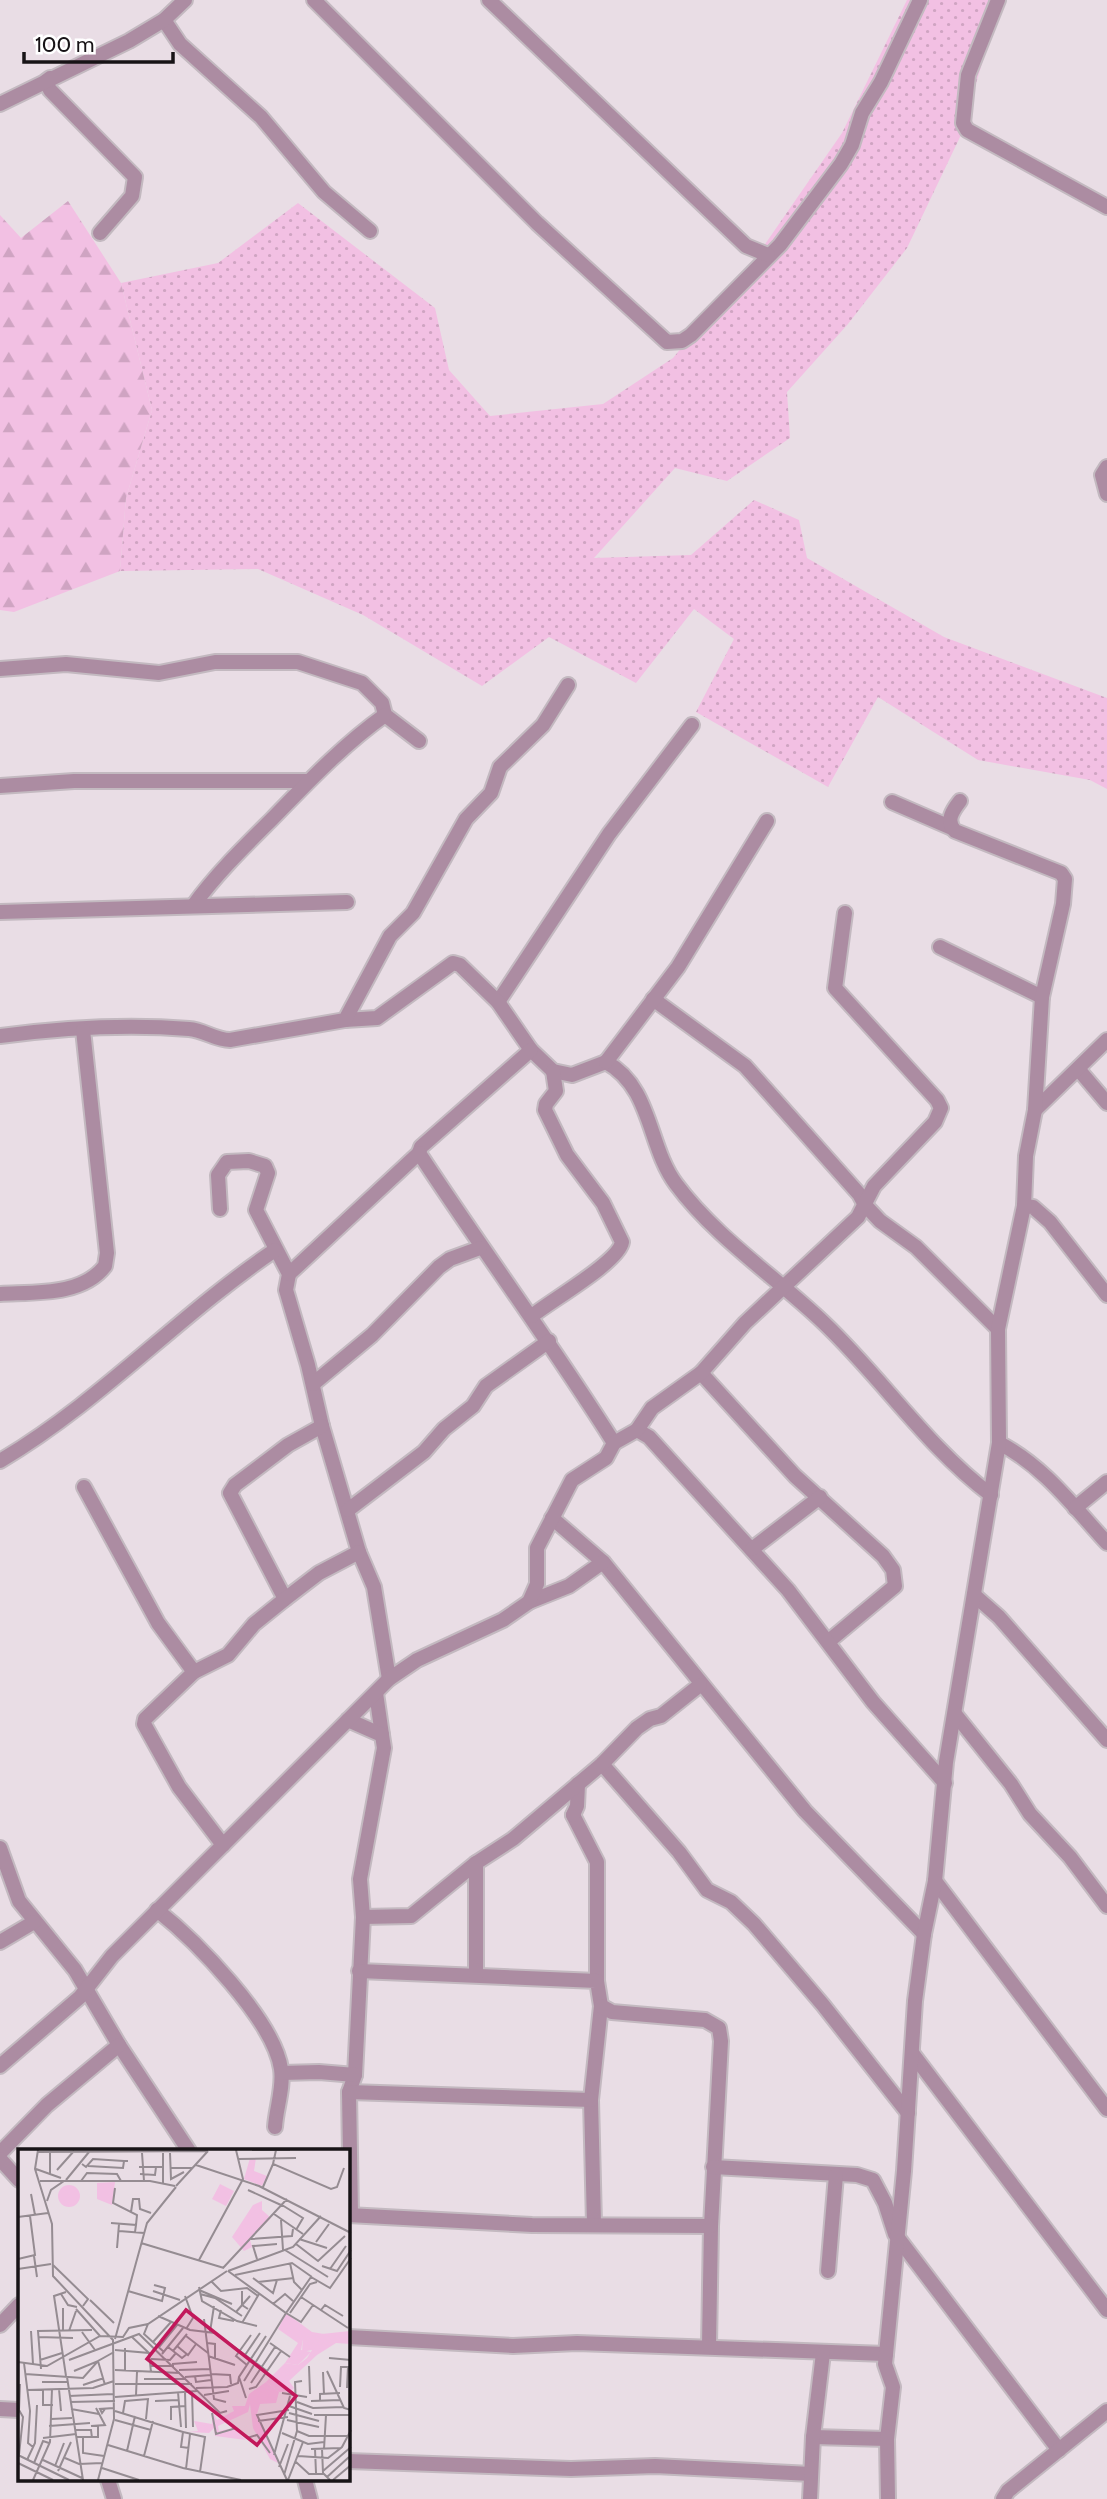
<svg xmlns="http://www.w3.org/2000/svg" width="1107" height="2499" font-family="Cabin,sans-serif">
	<defs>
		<pattern id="grass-dots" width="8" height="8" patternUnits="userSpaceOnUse" patternTransform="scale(1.75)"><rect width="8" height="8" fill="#f2c0e3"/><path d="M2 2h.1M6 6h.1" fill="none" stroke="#cfa4c2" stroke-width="1.8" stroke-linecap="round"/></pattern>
		<pattern id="forest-firs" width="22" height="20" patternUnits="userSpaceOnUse" patternTransform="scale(1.75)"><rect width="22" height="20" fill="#f2c0e3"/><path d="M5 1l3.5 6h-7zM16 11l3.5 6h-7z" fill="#cfa4c2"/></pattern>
	</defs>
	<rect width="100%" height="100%" fill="#e9dde5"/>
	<polygon fill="url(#grass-dots)" points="907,0 1001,0 960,137 907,248 848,324 787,392 790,438 727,481 675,468 594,558 691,555 754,500 799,520 807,558 944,637 1107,698 1107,789 1090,780 978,760 878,697 828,787 696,712 734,639 694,609 636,683 549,637 482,686 363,615 258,569 120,571 126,498 152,410 121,283 218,263 298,203 435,308 449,370 490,416 603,404 673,358 754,260 842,133"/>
	<polygon fill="url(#forest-firs)" points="68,201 121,283 152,410 126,498 120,571 14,612 0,610 0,215 21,238"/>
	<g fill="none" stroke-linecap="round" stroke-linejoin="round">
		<defs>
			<g id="minor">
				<polyline points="314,0 537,223 667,342 682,341 691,335 780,245 841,164 852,145 862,113 881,82 920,0"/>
				<polyline points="489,0 746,246 768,255"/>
				<polyline points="998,0 968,75 963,123 967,130 1107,207"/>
				<polyline points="164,20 180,44 261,117 324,192 370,231"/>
				<polyline points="50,78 46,81 50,90 135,177 132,196 100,233"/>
				<polyline points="0,104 129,41 164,20 185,0"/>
				<polyline points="1107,467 1102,475 1107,494"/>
				<polyline points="0,669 66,664 159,673 215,662 298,662 362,683 382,703 385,715 419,741"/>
				<polyline points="0,786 74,781 308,781"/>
				<polyline points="892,802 952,828"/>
				<path d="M 193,906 C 217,873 245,846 273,818 C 309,781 343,745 385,715"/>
				<polyline points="0,912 347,902"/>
				<polyline points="940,947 1042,997"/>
				<polyline points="653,999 745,1066 859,1194 865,1205 880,1221 916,1247 998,1329"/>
				<polyline points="498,1002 609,834 692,725"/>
				<path d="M 345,1020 L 377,1018 L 453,963 L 460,965 L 498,1002 L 531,1050 L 553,1071 L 572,1075 L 606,1062 C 652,1087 648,1147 676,1184 C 716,1238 776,1277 824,1323 C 882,1378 927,1447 991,1495"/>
				<path d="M 0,1036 C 61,1028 128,1024 189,1029 C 204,1030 215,1040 230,1040 L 345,1020 L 390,936 L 413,913 L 466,819 L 491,793 L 500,767 L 543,725 L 568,685"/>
				<path d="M 531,1050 L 421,1147 L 419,1153 C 483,1251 552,1344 614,1443"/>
				<polyline points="606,1062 678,967 767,821"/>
				<polyline points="1079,1070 1107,1103"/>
				<polyline points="1035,1110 1107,1040"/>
				<polyline points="1024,1206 1033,1207 1050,1222 1107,1295"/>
				<polyline points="220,1209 218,1175 227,1162 249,1161 265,1166 268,1173 256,1210 289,1274 286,1290 308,1365 322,1426 359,1552 374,1587 389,1679"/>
				<polyline points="289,1274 419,1153"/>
				<path d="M 0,1294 C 35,1292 82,1296 105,1266 L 107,1253 L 83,1030"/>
				<path d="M 532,1316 C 550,1301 619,1262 622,1242 L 603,1203 L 567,1155 L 545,1110 L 546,1104 L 556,1091 L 553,1071"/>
				<polyline points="701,1373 795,1476 883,1556 893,1570 895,1586 829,1641"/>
				<polyline points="313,1384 372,1335 439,1267 450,1259 480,1248"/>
				<polyline points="637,1430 649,1437 788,1590 873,1702 945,1783"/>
				<path d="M 999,1443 C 1044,1466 1073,1506 1107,1543"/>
				<path d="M 0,1461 C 100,1402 179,1315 275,1250"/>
				<polyline points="84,1487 158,1623 194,1672"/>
				<polyline points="1075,1508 1107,1482"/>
				<polyline points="348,1510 424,1452 444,1429 473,1406 486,1386 549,1341"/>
				<polyline points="552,1518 603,1562 805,1811 924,1934"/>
				<polyline points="752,1549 820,1497"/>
				<polyline points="974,1595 999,1617 1107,1740"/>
				<polyline points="285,1599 230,1493 235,1485 288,1445 322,1426"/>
				<polyline points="529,1602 569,1586 603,1562"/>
				<polyline points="376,1693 382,1735"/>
				<polyline points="955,1714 1011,1784 1030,1814 1070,1857 1107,1906"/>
				<polyline points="348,1720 382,1735 384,1748 360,1879 363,1917 355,2075 349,2092 351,2215"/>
				<polyline points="602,1764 679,1852 707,1890 731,1902 754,1924 823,2005 908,2113"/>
				<polyline points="573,1815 597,1862 597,1981"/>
				<polyline points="573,1815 577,1806 578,1784"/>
				<polyline points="223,1845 179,1787 144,1724 145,1719 194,1672 228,1655 254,1624 285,1599 319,1573 359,1552"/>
				<polyline points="0,1848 19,1901 75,1970 119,2045 189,2151"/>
				<polyline points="935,1881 1107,2109"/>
				<path d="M 157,1910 C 195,1940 274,2020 281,2069 C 284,2087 276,2109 275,2127"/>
				<polyline points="363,1917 411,1916 476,1863 513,1839 602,1764 637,1728 650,1719 661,1716 700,1685"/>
				<polyline points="0,1942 34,1922"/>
				<polyline points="359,1971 597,1981 601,2006 591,2100 594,2224"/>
				<polyline points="476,1975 476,1863"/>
				<polyline points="601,2006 612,2012 705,2020 719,2028 721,2041 711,2226 709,2346"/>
				<polyline points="912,2053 1107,2310"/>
				<polyline points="0,2066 80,1997 112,1956 389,1679 417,1660 503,1620 529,1602 537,1584 537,1548 572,1480 606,1458 614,1443 637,1430 652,1408 701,1373 745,1323 858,1217 874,1186 935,1122 941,1108 937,1100 835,988 845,913"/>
				<polyline points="282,2073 319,2072 355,2075"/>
				<polyline points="349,2092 591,2100"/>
				<polyline points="0,2153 47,2105 119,2045"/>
				<polyline points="0,2159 19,2180"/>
				<polyline points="713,2167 857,2175 873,2180 885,2203 895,2234 1059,2450"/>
				<polyline points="348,2215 532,2225 711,2226"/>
				<polyline points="828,2271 836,2175"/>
				<polyline points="0,2325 19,2305"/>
				<polyline points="348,2337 513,2346 577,2343 886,2354"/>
				<polyline points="0,2409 19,2410"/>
				<polyline points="813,2437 887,2439"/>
				<polyline points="348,2461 571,2469 655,2466 811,2474"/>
				<polyline points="108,2480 114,2499"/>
				<polyline points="305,2480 310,2499"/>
				<polyline points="810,2499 813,2437 823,2353"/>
				<path d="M 888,2499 L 887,2439 L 893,2387 L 885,2364 L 886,2354 L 904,2171 L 915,2001 L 924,1934 L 935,1881 L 946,1762 L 999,1443 L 998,1329 L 1024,1206 L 1026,1156 L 1035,1110 L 1042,997 L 1063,904 L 1065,879 L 1061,873 L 955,831 C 945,821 953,810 960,801"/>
				<polyline points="1003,2499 1008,2491 1107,2411"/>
			</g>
		</defs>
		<use href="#minor" stroke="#c3b9c0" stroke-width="18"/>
		<use href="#minor" stroke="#ac8ca2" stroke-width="14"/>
	</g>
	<g transform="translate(18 2149)">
		<rect width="332" height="332" fill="#e9dde5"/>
		<path d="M 232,9 L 238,9 L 236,22 L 249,27 L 244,37 L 226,30 ZM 97,33 L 94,56 L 79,50 L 79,34 ZM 202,35 L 216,42 L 208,57 L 194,50 ZM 244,52 L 244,61 L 253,69 L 232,91 L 234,98 L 226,102 L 214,88 L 235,56 ZM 268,164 L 294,183 L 306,185 L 285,190 L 283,201 L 293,203 L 280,216 L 267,214 L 280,194 L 260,180 ZM 248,233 L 261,243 L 258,254 L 242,255 L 239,265 L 260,314 L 252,310 L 235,279 L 232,255 L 230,263 L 200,277 L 201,282 L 215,279 L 228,291 L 197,287 L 196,279 L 191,284 L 171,283 L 180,282 L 176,272 L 194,275 L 195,264 L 199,271 L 216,262 L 214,257 L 227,257 L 231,245 Z" fill="#f2c0e3"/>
		<path d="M40 47a11 11 0 1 1 22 0a11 11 0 1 1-22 0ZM 332,182 L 332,195 L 318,194 L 299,206 L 271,232 L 276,239 L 273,242 L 261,243 L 248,233 L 267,214 L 280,216 L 289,209 L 294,201 L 284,203 L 285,187 Z" fill="#f2c0e3"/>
		<path fill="none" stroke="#958c92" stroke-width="2" d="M 20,1 L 17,20 L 34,75 L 35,127 L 95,191 L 96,270 L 80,331M 234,1 L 272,1M 258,1 L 255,15 L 313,40 L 319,38 L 326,19M 20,3 L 190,2M 124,4 L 126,32M 145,4 L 145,34M 152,4 L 153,30 L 166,23M 220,10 L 278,9M 64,15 L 68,18 L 75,10 L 106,12M 178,16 L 241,37 L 333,84M 70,17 L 105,19 L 106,12 L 110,12M 121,18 L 145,18M 152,19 L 175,19M 18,20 L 43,29M 39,21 L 56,2M 122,25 L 137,26 L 138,18M 32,26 L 32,2M 48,31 L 71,3M 22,32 L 132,32 L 157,37M 63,32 L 69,24 L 99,25 L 103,32M 158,37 L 190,2M 245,38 L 255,15M 97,39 L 95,54 L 119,66 L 118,76M 230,41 L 263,56M 13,45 L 17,66M 29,52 L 33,41 L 46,32M 264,56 L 285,69 L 278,81M 113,63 L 115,50 L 121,50 L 122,60 L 133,64M 256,65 L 285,85M 0,68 L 30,64M 263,71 L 265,101M 93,74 L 118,76 L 117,83M 101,82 L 126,84M 233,90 L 274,87 L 275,80M 281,90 L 309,99M 298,93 L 311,75M 123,94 L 206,119M 278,95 L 300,112 L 327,87M 99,99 L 101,75M 267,101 L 310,128M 16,107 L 19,128M 0,110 L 17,106 L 12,67M 239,110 L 235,97 L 259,95M 181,111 L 225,30 L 218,1M 272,114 L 276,133 L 284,141M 35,116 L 70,150 L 65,157M 304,117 L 319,122 L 333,101M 205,119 L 269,50M 0,120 L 33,115M 312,120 L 328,97M 210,122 L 268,164 L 293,128 L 312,139 L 333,109M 210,122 L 275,98 L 303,67M 217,126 L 274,114 L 294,128M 235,129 L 255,144 L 259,131M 193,132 L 203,142 L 229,139 L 240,147M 240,133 L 276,129M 181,138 L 184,152 L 219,172 L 239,177M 181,141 L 214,155M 110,142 L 144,152 L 147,139 L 136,136M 135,142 L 162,151M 224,142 L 224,156 L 230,160M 48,143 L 36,147 L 48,227M 43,145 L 50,156 L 59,158M 182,145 L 197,149 L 224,167M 167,147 L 175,169 L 168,180M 283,148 L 330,179M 72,151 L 96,174M 255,155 L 267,145 L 275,152M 45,159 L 45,181M 58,160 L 82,187M 203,161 L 201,169 L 216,172M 303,161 L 307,156 L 325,167M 218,163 L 232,147M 272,164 L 292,135 L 299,133M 140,167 L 172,181 L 197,184 L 249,222M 186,170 L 196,250 L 208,253M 224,174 L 241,145M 130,175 L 126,185 L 146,203M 13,182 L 15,215M 51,182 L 58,162M 64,183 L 77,201M 192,183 L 196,157M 168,187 L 190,204M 20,188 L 55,189M 114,188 L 131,204M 97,190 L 129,74 L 158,38M 135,193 L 153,173M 189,194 L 197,195 L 197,210M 252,194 L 272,208M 159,197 L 170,206 L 178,195M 141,198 L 159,176M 150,198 L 164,209 L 169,205M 97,201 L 131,204 L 133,223M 155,202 L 169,185M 144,205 L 165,179M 227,206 L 242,184M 190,207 L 217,216M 311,209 L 333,211M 133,210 L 152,211 L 158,204M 22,211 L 44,204M 51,211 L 121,185 L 202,264 L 209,262M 0,213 L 29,217 L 82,187 L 105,188 L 111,179 L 130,175 L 209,122M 6,214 L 12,262 L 10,294 L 15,298M 154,215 L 179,213M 229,216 L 218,207 L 233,186M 133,217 L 156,217M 291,217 L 292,245M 23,220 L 20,182 L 74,181M 97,221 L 162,224M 161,221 L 192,220M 56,222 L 80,212 L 87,236M 107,222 L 107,199M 309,222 L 326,259 L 333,261M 305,223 L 306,245M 7,225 L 65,229 L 80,212 L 96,203M 193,225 L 212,226 L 213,235M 177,227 L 178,233 L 193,231M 49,228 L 65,331M 167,228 L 193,226M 126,230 L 168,230M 226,232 L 268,164 L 283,173 L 295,156M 24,233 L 49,233M 233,234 L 257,198M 97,235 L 174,235M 65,236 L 86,229M 322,238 L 323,218 L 333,218M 178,239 L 209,238 L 220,234 L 221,228M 329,239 L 330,218M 25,240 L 25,256 L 35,256M 41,240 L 43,262M 231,240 L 238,238 L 263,202M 9,241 L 75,239 L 96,232M 160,243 L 163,278M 167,243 L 168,279M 174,243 L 175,278M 264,244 L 289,248M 118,246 L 119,223M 186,246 L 211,242M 51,247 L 95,245M 97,248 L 179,242M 228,249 L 221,228 L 248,187M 137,252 L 160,251M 293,252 L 323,251M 302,252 L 302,245 L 322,244M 52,253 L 97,252M 279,253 L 295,259 L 326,258M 271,257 L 294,265M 53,260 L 81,265M 87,260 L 84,264 L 82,260 L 96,259M 1,261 L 5,268 L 1,306M 1,261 L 2,235M 97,262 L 165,283 L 163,298 L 171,299M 105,264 L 107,252 L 130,250 L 128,270M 194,264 L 198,285 L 218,279 L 229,289 L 239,286 L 252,304M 271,264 L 301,272M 296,266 L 333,266M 33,270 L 54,269M 97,271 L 133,281M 153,271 L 153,258 L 168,257M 269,271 L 301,278M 240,272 L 270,268M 31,277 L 72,274M 73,277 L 87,276 L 78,259M 57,281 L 73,281 L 74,289M 279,282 L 291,287 L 330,287M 165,283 L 187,288 L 182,323M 264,284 L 290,295 L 306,293M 58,288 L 80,288 L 80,277M 65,288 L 65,304 L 86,307M 25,289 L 58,285M 90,296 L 165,319 L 223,331M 293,300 L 323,299M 297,300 L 298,324M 304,300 L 305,324 L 312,331M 306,300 L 308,266M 109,302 L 117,267M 0,306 L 51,331M 256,306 L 272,247M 126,307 L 135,272M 280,307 L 310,309 L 324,298 L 333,281M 47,309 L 61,315 L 84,314M 9,311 L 17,294 L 19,256M 25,311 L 64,329M 278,313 L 291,325 L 306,325M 0,314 L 35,331M 16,314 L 25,292 L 31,294M 37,317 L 46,294M 261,318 L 270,295M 84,319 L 121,331M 168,320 L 172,285M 40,322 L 53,293M 305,322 L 333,298M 266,326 L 279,282 L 277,233 L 284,232M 309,328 L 331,308M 15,331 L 32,293 L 34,240M 269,331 L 239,266 L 271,261M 270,331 L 285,293M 315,331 L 333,316"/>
		<path fill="#c2185b" fill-opacity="0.15" stroke="#c2185b" stroke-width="3.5" d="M 168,161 L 278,247 L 239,296 L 129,210 Z"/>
		<rect width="332" height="332" fill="none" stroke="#171316" stroke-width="3.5"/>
	</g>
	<path d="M24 52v10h149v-10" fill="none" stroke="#171316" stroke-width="3.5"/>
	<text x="35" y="52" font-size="21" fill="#171316" stroke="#ffffff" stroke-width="5" paint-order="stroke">100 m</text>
</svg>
